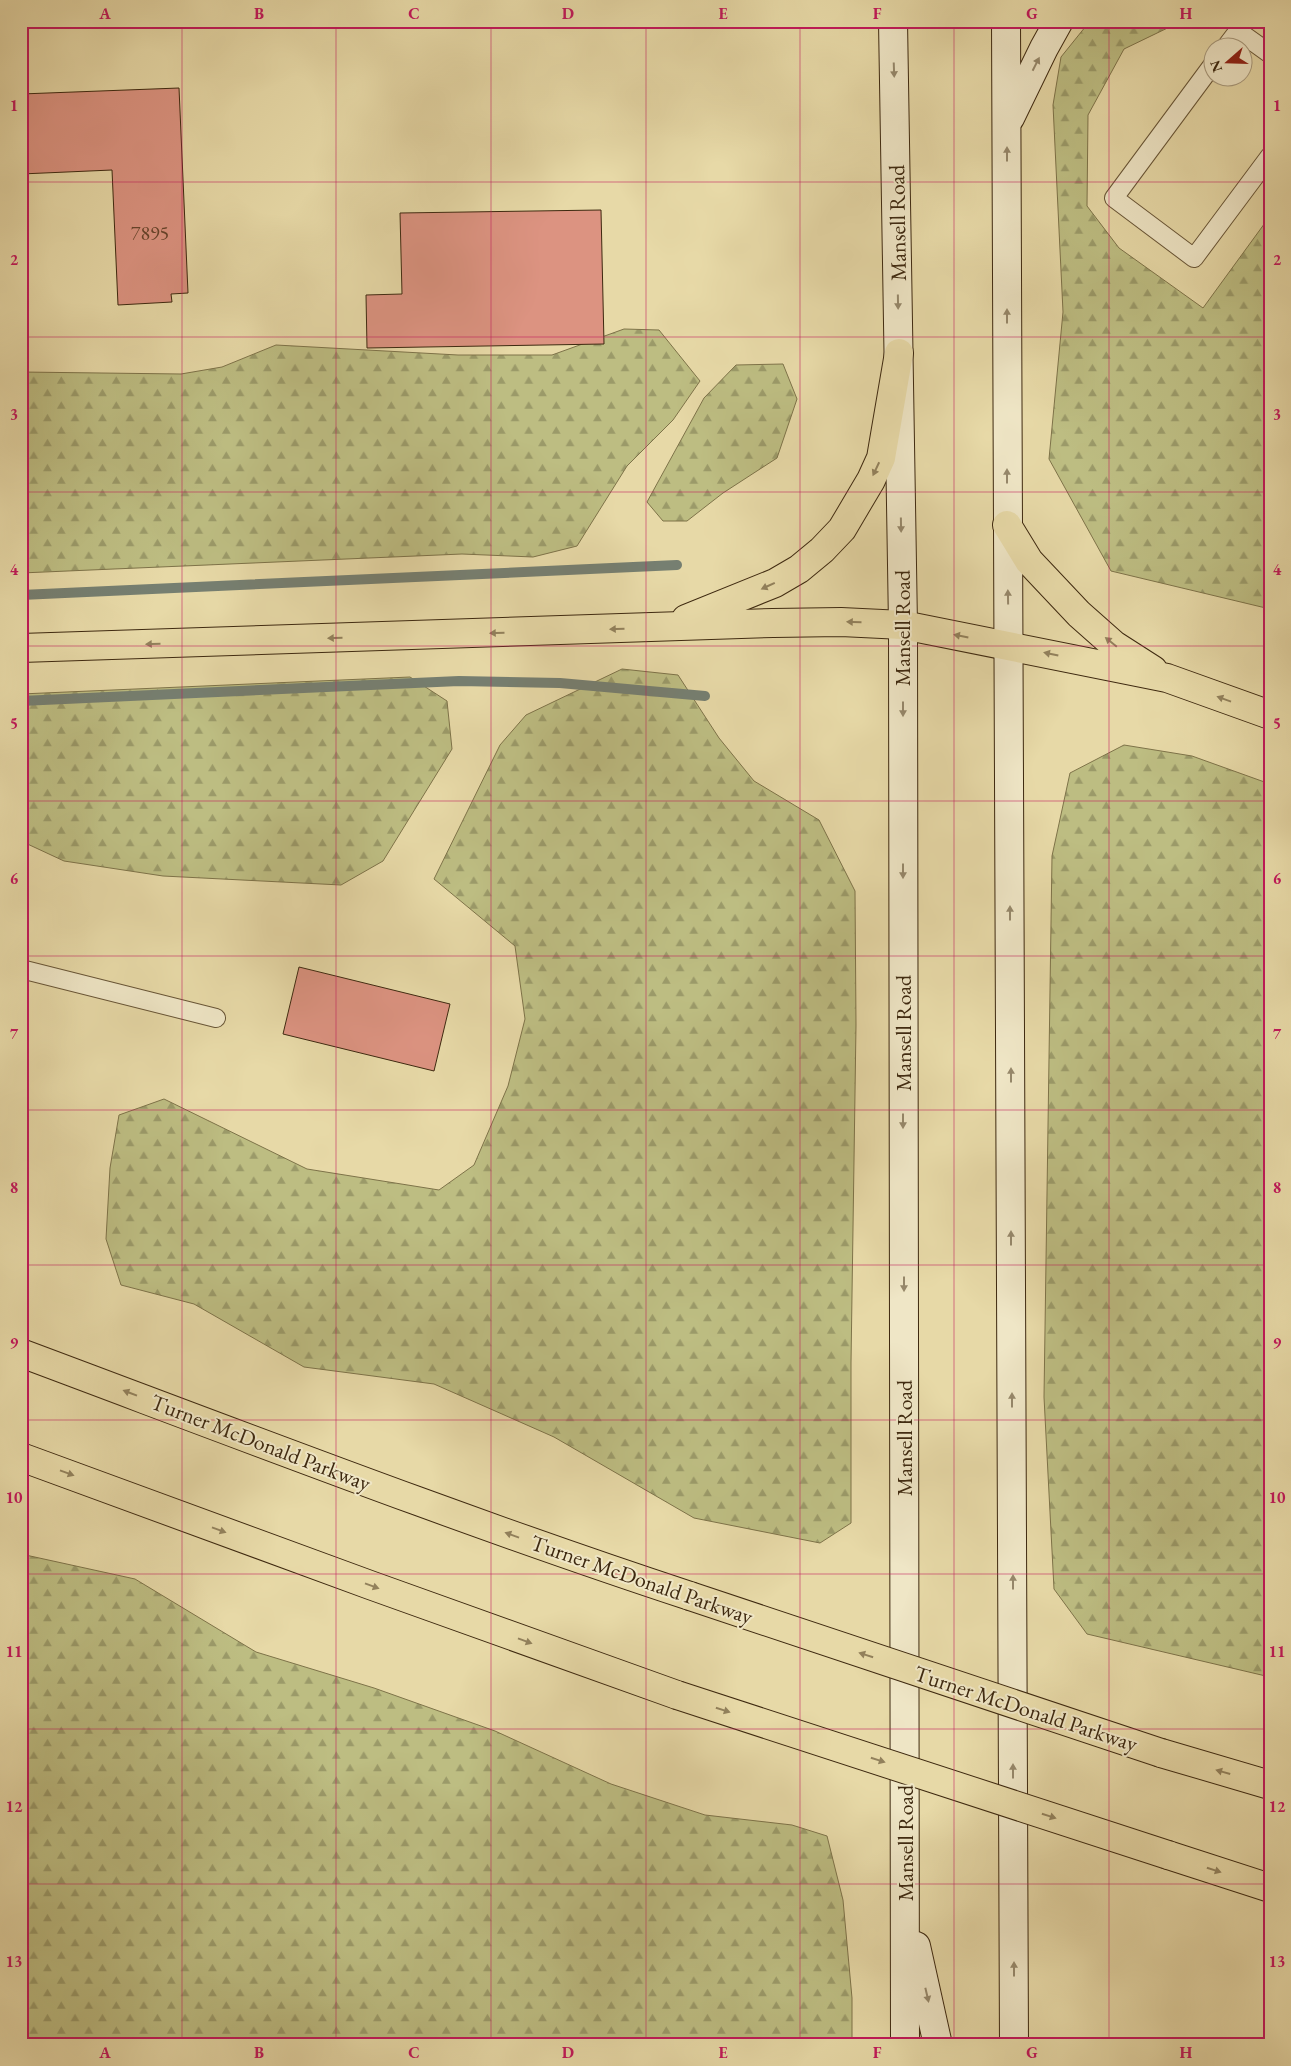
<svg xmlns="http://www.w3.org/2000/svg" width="1291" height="2066" font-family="'EB Garamond',serif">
	<defs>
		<pattern id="forest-firs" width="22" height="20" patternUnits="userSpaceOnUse" patternTransform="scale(1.25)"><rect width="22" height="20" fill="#bdbd82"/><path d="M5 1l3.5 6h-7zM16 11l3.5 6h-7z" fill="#9b9a69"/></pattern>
	</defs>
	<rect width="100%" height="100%" fill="#e7d9a7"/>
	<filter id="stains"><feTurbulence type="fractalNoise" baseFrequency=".004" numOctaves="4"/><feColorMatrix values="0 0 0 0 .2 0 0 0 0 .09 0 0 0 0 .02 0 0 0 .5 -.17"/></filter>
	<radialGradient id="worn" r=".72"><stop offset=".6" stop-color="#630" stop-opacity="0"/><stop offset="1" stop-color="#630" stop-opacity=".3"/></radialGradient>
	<g fill="url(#forest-firs)" stroke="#7e7349">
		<polygon points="1090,21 1182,21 1124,49 1088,115 1087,206 1119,248 1203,308 1270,216 1270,609 1111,571 1049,459 1063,312 1053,105 1061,57"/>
		<polygon points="624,329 659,330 700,381 673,420 627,466 577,546 533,557 462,554 21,573 21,372 181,374 222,367 276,345 458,355 552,355"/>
		<polygon points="783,364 797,399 777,458 723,493 687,521 663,521 647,502 704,398 736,365"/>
		<polygon points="622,669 678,675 719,738 754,781 819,820 855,891 856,1025 851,1363 851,1523 820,1543 694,1518 554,1437 434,1384 304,1367 194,1304 121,1285 106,1239 110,1168 119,1115 164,1099 307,1169 439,1190 474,1165 508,1086 525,1019 515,946 434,879 500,745 526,715"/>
		<polygon points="410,677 447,701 452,749 383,861 341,885 163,876 64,861 21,841 21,694"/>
		<polygon points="1124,745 1192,756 1270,784 1270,1677 1087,1634 1054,1589 1044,1397 1052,856 1070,773"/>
		<polygon points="21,1554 135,1579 256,1652 374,1688 495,1731 611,1784 705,1815 792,1825 827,1836 843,1900 852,1998 852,2045 21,2045"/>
	</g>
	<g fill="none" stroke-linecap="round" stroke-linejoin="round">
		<g stroke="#767f71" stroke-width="10">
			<polyline points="21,595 677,565"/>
			<polyline points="21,701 459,681 560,683 705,696"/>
		</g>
	</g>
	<g fill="#dc9381" stroke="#3e2910">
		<polygon points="179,88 188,293 171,294 172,302 118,305 112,170 21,174 21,94"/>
		<polygon points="601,210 604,344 367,348 366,295 402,294 400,213"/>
		<polygon points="299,967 450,1004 434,1071 283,1034"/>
	</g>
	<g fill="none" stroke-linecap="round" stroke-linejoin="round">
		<defs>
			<g id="lane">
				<polyline points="1225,48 1238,31 1270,54"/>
				<polyline points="1214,63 1114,198 1194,258 1270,156"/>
				<polyline points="21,969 216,1018"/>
			</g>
			<g id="secondary">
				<polyline points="893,21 903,625 905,2045"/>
				<polyline points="1006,21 1014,2045"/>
				<polyline points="1010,118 1044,48 1059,21"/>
				<polyline points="916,1946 938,2045"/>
			</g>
			<g id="highway">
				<polyline points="1007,525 1029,561 1079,614 1114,645 1153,670"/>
				<polyline points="686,619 775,583 799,569 822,550 842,529 871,480 881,458 899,353"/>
				<polyline points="21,648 773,623 841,622 903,625 1167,678 1270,715"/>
				<path d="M 21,1353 C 243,1436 465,1522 690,1596"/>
				<polyline points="21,1457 370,1585 677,1695"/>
				<polyline points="1161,1753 1270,1785"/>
				<polyline points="1168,1855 1270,1888"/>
			</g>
		</defs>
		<use href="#lane" stroke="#685536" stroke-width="20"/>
		<use href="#secondary" stroke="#3e2910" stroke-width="30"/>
		<use href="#highway" stroke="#3e2910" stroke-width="30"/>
		<use href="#lane" stroke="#efe6c6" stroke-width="18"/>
		<use href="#secondary" stroke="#efe6c6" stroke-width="28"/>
		<use href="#highway" stroke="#e7d9a7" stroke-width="28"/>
		<defs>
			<g id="highway-bridge">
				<polyline points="690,1596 1161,1753"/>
				<polyline points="677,1695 1168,1855"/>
			</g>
		</defs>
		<use href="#highway-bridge" stroke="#3e2910" stroke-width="30" stroke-linecap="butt"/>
		<use href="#highway-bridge" stroke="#e7d9a7" stroke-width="28"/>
	</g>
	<defs><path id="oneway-solid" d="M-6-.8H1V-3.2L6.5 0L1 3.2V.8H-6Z" transform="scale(1.25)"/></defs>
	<g fill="#96886b">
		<use href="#oneway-solid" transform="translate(1036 64) rotate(-63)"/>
		<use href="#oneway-solid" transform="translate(894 70) rotate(88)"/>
		<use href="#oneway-solid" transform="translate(1007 154) rotate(-90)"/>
		<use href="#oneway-solid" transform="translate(898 302) rotate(89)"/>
		<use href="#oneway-solid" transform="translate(1007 316) rotate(-90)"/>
		<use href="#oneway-solid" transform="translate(1007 476) rotate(-90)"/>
		<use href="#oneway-solid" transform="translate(901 525) rotate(89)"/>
		<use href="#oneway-solid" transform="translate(1008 597) rotate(-91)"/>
		<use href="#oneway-solid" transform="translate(903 709) rotate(90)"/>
		<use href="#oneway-solid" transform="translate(903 871) rotate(90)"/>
		<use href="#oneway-solid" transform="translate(1010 913) rotate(-90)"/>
		<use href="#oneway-solid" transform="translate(1011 1075) rotate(-90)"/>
		<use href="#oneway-solid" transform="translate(903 1121) rotate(90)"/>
		<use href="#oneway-solid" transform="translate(1011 1238) rotate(-90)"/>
		<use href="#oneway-solid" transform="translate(904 1284) rotate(90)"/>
		<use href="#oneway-solid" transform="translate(1012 1400) rotate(-90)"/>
		<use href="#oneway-solid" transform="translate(1013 1582) rotate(-90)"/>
		<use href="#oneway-solid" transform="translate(1013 1771) rotate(-90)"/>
		<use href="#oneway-solid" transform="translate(1014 1969) rotate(-90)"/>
		<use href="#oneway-solid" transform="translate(927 1995) rotate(77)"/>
	</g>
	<g fill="#92815c">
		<use href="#oneway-solid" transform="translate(876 469) rotate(115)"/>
		<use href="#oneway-solid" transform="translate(768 586) rotate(155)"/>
		<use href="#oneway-solid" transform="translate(854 622) rotate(-178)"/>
		<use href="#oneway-solid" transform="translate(617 629) rotate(178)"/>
		<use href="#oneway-solid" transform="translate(497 633) rotate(178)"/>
		<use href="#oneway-solid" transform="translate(961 636) rotate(-169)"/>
		<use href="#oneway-solid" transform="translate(335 638) rotate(178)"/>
		<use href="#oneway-solid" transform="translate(1111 642) rotate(-141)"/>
		<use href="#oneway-solid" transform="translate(153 644) rotate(178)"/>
		<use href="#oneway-solid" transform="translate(1051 654) rotate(-168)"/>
		<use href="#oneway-solid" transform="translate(1224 699) rotate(-160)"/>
		<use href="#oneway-solid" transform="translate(130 1393) rotate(-159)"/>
		<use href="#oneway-solid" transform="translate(67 1473) rotate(20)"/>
		<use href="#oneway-solid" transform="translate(219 1530) rotate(20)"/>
		<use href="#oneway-solid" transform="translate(512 1535) rotate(-160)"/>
		<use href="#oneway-solid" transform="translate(372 1586) rotate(20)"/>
		<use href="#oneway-solid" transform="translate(525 1641) rotate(20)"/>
		<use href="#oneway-solid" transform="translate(866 1655) rotate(-162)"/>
		<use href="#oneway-solid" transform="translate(723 1710) rotate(18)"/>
		<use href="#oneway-solid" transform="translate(878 1760) rotate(18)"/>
		<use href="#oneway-solid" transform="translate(1223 1772) rotate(-164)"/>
		<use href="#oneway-solid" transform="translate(1049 1816) rotate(18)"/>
		<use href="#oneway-solid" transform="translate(1214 1870) rotate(18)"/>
	</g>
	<path fill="none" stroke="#c2185b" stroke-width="1" stroke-opacity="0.55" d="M 182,21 L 182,2045M 336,21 L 336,2045M 491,21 L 491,2045M 646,21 L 646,2045M 800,21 L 800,2045M 954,21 L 954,2045M 1109,21 L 1109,2045M 21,182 L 1270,182M 21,337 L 1270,337M 21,492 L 1270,492M 21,646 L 1270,646M 21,801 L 1270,801M 21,956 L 1270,956M 21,1110 L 1270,1110M 21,1265 L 1270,1265M 21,1420 L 1270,1420M 21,1574 L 1270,1574M 21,1729 L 1270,1729M 21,1884 L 1270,1884"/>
	<g text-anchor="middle" stroke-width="4" stroke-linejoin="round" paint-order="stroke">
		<g font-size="20" fill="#66442c">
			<text x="150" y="240">7895</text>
		</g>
		<g font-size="22" fill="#3e2910" stroke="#efe6c6">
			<text transform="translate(897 223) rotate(-91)" y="8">Mansell Road</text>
			<text transform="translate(902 628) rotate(-90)" y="8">Mansell Road</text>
			<text transform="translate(903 1033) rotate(-90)" y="8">Mansell Road</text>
			<text transform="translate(904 1438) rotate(-90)" y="8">Mansell Road</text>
			<text transform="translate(261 1442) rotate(21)" y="8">Turner McDonald Parkway</text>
			<text transform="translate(642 1579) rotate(19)" y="8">Turner McDonald Parkway</text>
			<text transform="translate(1026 1708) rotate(18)" y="8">Turner McDonald Parkway</text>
			<text transform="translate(905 1843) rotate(-90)" y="8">Mansell Road</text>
		</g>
	</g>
	<rect width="1291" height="2066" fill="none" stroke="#e7d9a7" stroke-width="55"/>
	<g transform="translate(1228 62) rotate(250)"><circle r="24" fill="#efe6c6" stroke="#a89a7d"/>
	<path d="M0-4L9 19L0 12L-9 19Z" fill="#8f2418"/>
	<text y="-8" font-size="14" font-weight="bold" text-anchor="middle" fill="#3e2910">N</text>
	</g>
	<rect x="28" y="28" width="1236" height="2010" fill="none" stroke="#c2185b" stroke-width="2"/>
	<g font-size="16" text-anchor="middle" font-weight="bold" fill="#c2185b">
		<text x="105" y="19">A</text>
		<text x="259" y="19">B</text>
		<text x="414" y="19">C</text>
		<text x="568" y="19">D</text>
		<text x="723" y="19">E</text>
		<text x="877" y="19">F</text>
		<text x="1032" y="19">G</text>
		<text x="1186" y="19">H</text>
		<text x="14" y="111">1</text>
		<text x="1277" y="111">1</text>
		<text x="14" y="265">2</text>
		<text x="1277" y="265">2</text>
		<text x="14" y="420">3</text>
		<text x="1277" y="420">3</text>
		<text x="14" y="575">4</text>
		<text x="1277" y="575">4</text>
		<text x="14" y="729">5</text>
		<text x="1277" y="729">5</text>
		<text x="14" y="884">6</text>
		<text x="1277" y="884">6</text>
		<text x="14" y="1039">7</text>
		<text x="1277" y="1039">7</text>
		<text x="14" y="1193">8</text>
		<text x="1277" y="1193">8</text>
		<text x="14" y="1348">9</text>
		<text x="1277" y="1348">9</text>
		<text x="14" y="1503">10</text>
		<text x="1277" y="1503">10</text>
		<text x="14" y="1657">11</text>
		<text x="1277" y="1657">11</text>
		<text x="14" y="1812">12</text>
		<text x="1277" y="1812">12</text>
		<text x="14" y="1967">13</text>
		<text x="1277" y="1967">13</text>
		<text x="105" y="2058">A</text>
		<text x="259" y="2058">B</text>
		<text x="414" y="2058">C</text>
		<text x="568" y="2058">D</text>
		<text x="723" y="2058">E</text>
		<text x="877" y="2058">F</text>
		<text x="1032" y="2058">G</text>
		<text x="1186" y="2058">H</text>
	</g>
	<rect width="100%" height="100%" filter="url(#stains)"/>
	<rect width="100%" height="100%" fill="url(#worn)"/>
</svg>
